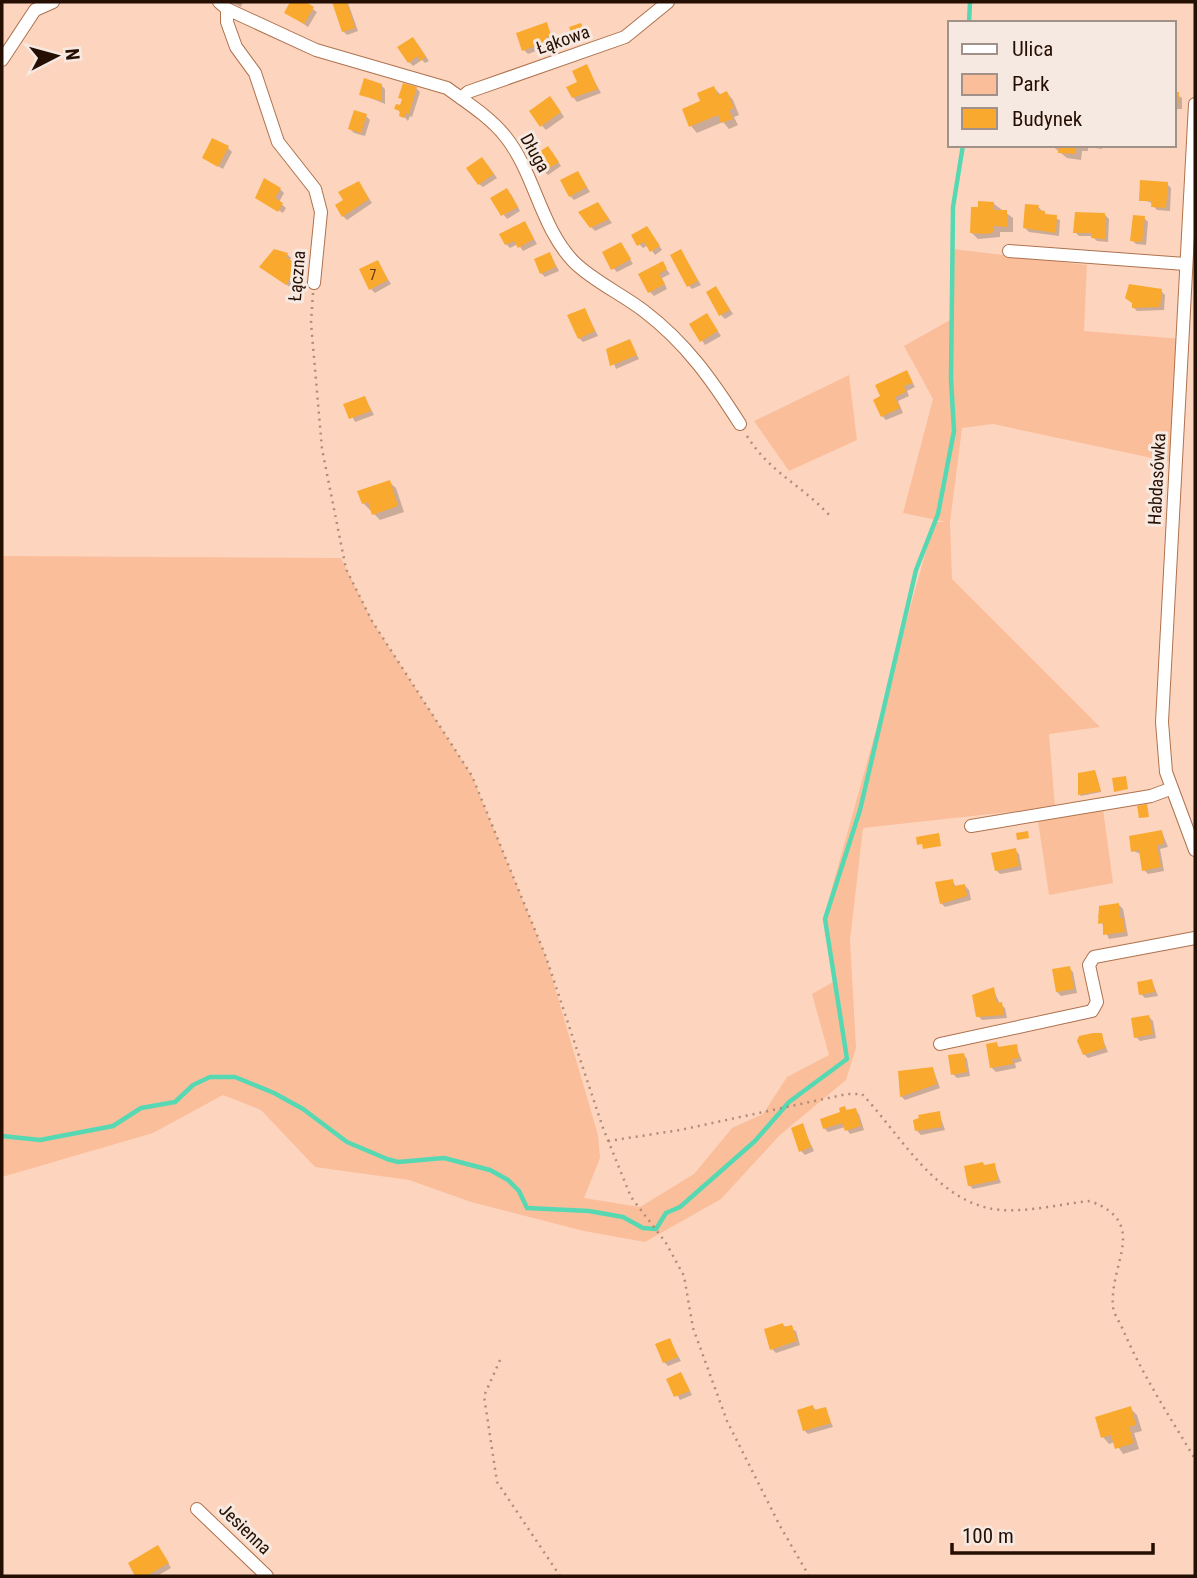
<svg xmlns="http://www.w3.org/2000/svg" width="1197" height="1578" font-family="'Roboto Condensed',sans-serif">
	<rect width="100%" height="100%" fill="#fdd5be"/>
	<g fill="#fbbe9a">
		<polygon points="953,249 1087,265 1084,331 1182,339 1175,463 993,424 962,428 950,522 952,579 1100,727 1049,734 1055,807 863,828 850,940 856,1048 846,1080 780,1135 721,1199 645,1242 584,1231 471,1202 409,1180 315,1167 261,1110 223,1095 153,1133 2,1177 2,556 341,558 372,621 472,776 546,957 598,1135 600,1158 584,1198 640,1207 694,1174 732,1128 763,1114 787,1077 829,1055 812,994 833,982 825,913 934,522 946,522 903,513 933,399 904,346 950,320"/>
		<polygon points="849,375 857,440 789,471 754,421"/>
		<polygon points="1103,809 1113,883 1049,895 1038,821"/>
	</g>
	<g fill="#0003">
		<polygon points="230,2 243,2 241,7"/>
		<polygon points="292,2 302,2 317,12 308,27 286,12"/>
		<polygon points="334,2 348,3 358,31 347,35 343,31"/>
		<polygon points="546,24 554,40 548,42 549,46 528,54 524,50"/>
		<polygon points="417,43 429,61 425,63 422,60 413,66 409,62"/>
		<polygon points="586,66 601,93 577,102 573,97"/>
		<polygon points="381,85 385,89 385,104 361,94"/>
		<polygon points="416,88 420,92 412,117 410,116 408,121 397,109"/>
		<polygon points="714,88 721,95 727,93 733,100 739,115 734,117 738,125 729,129 723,122 697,133 691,126"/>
		<polygon points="1174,93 1182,98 1182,109 1174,109"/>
		<polygon points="554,102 564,117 546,130 542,126"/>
		<polygon points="366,116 370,120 365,136 354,133 350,129"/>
		<polygon points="1051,145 1103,145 1102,149 1088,147 1088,151 1082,151 1081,160 1067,158"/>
		<polygon points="228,148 232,152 223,169 204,158"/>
		<polygon points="552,152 561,166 548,175 544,171"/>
		<polygon points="486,163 497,178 483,187 479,184"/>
		<polygon points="578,173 590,192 574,200 570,196"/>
		<polygon points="359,183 372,203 347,220 343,216"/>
		<polygon points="1167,184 1171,188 1170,211 1157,210 1150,202 1141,200"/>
		<polygon points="280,189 284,193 279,202 286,208 283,213 259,198"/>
		<polygon points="511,194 520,211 507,219 492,199"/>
		<polygon points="994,204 1013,218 1013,232 1000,232 1000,237 978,239 971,232"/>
		<polygon points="1038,207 1048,216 1060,220 1059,236 1029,232 1025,228"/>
		<polygon points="604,212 612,223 595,231 591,227"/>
		<polygon points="1105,215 1109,219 1108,242 1097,241 1092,236 1079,236 1075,232"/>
		<polygon points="1144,218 1148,222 1146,245 1136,244 1132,240"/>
		<polygon points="525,223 537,244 523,251 518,244 510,248 506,244"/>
		<polygon points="647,228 662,250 655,255 648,245 643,248 639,244"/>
		<polygon points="621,244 633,264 617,272 613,268"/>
		<polygon points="681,251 701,285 692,289 688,285"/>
		<polygon points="287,254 291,258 289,261 301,271 290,287 266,271"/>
		<polygon points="550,254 559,271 545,277 541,273"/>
		<polygon points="377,262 391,284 375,293 371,289"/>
		<polygon points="662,264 670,274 662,278 667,289 654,296 650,292"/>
		<polygon points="716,288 733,314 725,319 721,315"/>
		<polygon points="1161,291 1165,295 1164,310 1137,311 1133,307"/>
		<polygon points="585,310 598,336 583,342 579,338"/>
		<polygon points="707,315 721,336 705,345 691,324"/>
		<polygon points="629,341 639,359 616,369 608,349"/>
		<polygon points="907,373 915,387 907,391 909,396 898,401 903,413 886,420 882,416"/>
		<polygon points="365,398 374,415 355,422 346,405"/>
		<polygon points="389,482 396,488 404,512 380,520 363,503"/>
		<polygon points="1096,774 1101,792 1081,796 1079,794"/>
		<polygon points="1162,832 1168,847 1160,849 1164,871 1148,874 1144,870 1141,854 1133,851"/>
		<polygon points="1015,850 1019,854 1022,870 1000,874 996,870"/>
		<polygon points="952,880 956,887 965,886 969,890 971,900 945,907 941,903"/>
		<polygon points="1119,905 1123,909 1128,936 1109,939 1098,915"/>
		<polygon points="1069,968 1073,972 1077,993 1061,996 1057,992"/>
		<polygon points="1152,981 1158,996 1145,998 1141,994"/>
		<polygon points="993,989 1000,1004 1005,1008 1007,1018 982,1020 978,1016"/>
		<polygon points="1149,1017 1153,1021 1156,1038 1140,1041 1136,1037"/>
		<polygon points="1101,1035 1108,1052 1088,1058 1084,1054"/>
		<polygon points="996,1044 1000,1048 1016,1046 1022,1061 1015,1063 1016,1068 996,1072 992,1068"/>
		<polygon points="963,1054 967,1059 970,1076 957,1078 953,1074"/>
		<polygon points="933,1069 940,1088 905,1100 901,1096"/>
		<polygon points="845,1108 848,1112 855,1110 859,1114 864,1130 850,1134 845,1127 828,1132 824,1128"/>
		<polygon points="939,1113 945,1130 921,1135 917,1131"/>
		<polygon points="802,1125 814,1151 805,1155 801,1151"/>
		<polygon points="994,1165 1001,1183 973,1189 969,1185"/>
		<polygon points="782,1325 796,1331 800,1345 776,1353 772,1349"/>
		<polygon points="669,1340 681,1361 668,1366 664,1362"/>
		<polygon points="681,1374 692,1395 680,1400 669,1380"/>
		<polygon points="813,1407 817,1411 825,1409 833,1427 808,1434 804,1430"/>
		<polygon points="1130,1408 1137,1415 1142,1431 1134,1433 1139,1449 1123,1454 1115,1442 1109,1444 1103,1437 1097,1418"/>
		<polygon points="162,1552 171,1568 157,1576 137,1576 130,1564"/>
	</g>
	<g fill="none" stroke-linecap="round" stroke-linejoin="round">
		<g stroke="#56d8b3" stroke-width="4.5">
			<polyline points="969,23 970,2"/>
			<polyline points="2,1136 40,1140 113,1126 141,1108 175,1102 193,1085 210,1077 235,1077 274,1093 303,1109 347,1142 387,1159 398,1162 444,1158 490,1170 508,1180 519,1191 527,1208 589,1211 623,1217 643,1228 656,1229 666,1213 680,1207 755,1141 789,1102 847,1059 825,919 860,810 916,570 938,514 954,431 951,379 953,207 963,145"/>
		</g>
	</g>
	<g fill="#faa92f">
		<polygon points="290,2 306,2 314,7 304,24 284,13"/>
		<polygon points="332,2 347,2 355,28 342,32"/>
		<polygon points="547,22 551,36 545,38 547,42 522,51 516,33"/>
		<polygon points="581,23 587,37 575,42 569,27"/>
		<polygon points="413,37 426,57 420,61 418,56 408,63 397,47"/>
		<polygon points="587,64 598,89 572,98 566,87 577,82 572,71"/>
		<polygon points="364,78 382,84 381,101 359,95"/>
		<polygon points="403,83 417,87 409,114 406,113 404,118 399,116 400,111 394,109 396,104 400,105 402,99 398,98"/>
		<polygon points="714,86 718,95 727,91 734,108 729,110 733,119 721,123 718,115 689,127 682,109 700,101 697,93"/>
		<polygon points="1174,92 1179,92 1178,106 1174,106"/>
		<polygon points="550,96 561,112 540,127 529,111"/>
		<polygon points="354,110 367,114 361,133 348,129"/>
		<polygon points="212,138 229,146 218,167 202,158"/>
		<polygon points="1059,145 1076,145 1075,154 1058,153"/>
		<polygon points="548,146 559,162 543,172 533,156"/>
		<polygon points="482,157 494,174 478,185 466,168"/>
		<polygon points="578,171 587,187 569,197 560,180"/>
		<polygon points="264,178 281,188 275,198 283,203 278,212 255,198"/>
		<polygon points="1140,180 1168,182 1166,208 1151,207 1152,201 1139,201"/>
		<polygon points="359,181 369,199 342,217 335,205 343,200 338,192"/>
		<polygon points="507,188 518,207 501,216 490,198"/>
		<polygon points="978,201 994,202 994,210 1007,210 1007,227 994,226 994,232 988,234 970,233 971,207 978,207"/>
		<polygon points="598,202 609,219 590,228 578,212"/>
		<polygon points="1025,204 1039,205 1038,210 1045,211 1045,214 1057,215 1056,233 1023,228"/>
		<polygon points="1075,212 1105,213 1105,239 1091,238 1092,233 1073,233"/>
		<polygon points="1133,215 1145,216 1142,242 1130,241"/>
		<polygon points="525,221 534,239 518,248 514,241 505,245 499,234"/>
		<polygon points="647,226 660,246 650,252 644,242 637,246 631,235"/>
		<polygon points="621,242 631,259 611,270 602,252"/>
		<polygon points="274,249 288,253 286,257 298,265 286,285 259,267"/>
		<polygon points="681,249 698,281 687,287 670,255"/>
		<polygon points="550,252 556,267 540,274 534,259"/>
		<polygon points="378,260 388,280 369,290 359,269"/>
		<polygon points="663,261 667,269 659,274 665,284 648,293 638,274"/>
		<polygon points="1129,284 1162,289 1160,307 1132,308 1132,303 1125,298"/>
		<polygon points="716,286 730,310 719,316 706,292"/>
		<polygon points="585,308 595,331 578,339 567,315"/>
		<polygon points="707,313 718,331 700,342 689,324"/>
		<polygon points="630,339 637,355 610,366 606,349"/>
		<polygon points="907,370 913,383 904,386 906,392 895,397 900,408 881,417 873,400 880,396 875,385"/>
		<polygon points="365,396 371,411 349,419 343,404"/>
		<polygon points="390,480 398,506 372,515 368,502 362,504 357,491"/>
		<polygon points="1095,770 1101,791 1078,795 1078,773"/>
		<polygon points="1126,776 1128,789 1114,792 1112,778"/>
		<polygon points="1147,804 1149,817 1139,818 1137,806"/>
		<polygon points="1162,830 1164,844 1157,845 1161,867 1142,871 1139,850 1131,852 1129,836"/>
		<polygon points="1028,831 1029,838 1017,840 1016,833"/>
		<polygon points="939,833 941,846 923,849 922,844 917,845 916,837"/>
		<polygon points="1016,848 1019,866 995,871 991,853"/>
		<polygon points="953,879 954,886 965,884 967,896 940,904 935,882"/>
		<polygon points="1119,903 1119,918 1123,918 1125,932 1103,935 1103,923 1098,924 1099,906"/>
		<polygon points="1070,966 1074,989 1056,992 1052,969"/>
		<polygon points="1152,979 1155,992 1139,995 1137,982"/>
		<polygon points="994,987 997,1003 1002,1002 1004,1015 976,1017 972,995"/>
		<polygon points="1149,1015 1153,1034 1134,1038 1131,1018"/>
		<polygon points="1093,1033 1102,1033 1105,1048 1083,1055 1077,1041 1079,1036"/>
		<polygon points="997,1042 998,1047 1017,1044 1019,1058 1012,1059 1013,1064 990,1068 986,1044"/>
		<polygon points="964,1053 967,1072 951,1075 948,1055"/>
		<polygon points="933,1067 937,1084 900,1097 898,1071"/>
		<polygon points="845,1106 846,1110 856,1108 861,1126 845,1131 842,1123 823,1129 820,1119 840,1112 839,1108"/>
		<polygon points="940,1111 942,1127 915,1131 913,1120 919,1118 918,1115"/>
		<polygon points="803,1123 811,1147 799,1152 791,1128"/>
		<polygon points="983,1162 984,1165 995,1163 998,1180 968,1186 964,1166"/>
		<polygon points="783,1323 784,1327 792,1325 797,1341 770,1350 764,1329"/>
		<polygon points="670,1338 678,1357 663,1363 655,1344"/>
		<polygon points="681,1372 690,1391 674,1397 666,1379"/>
		<polygon points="813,1405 814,1410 826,1407 831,1423 803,1431 797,1410"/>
		<polygon points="1131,1406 1136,1425 1129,1427 1134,1443 1115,1449 1111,1435 1101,1438 1095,1417"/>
		<polygon points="158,1545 169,1563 146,1576 135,1576 128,1563"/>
	</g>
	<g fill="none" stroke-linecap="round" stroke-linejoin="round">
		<defs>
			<g id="minor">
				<path d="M 219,2 L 227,9 L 316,50 L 447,88 C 466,102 490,117 505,136 C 535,173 540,227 574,262 C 593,281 622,294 644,311 C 686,343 712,380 740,424"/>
				<polyline points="227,9 227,22 236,47 255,73 278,142 315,189 321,212 314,283"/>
				<polyline points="2,60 35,10 53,2"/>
				<polyline points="461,98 468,92 625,37 668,2"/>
				<polyline points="1195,104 1162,722 1166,772 1195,850"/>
				<polyline points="1009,251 1185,264"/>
				<polyline points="971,826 1151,796 1170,789"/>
				<polyline points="940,1044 1092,1011 1097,1002 1089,965 1094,957 1195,938"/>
				<polyline points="197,1509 267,1576"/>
			</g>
		</defs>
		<use href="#minor" stroke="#ae724e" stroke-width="14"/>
		<g stroke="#ae8c79" stroke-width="2.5" stroke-dasharray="2 5" stroke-linecap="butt">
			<polyline points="313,293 311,323 322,449 346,569 372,621 472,776 546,957 603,1128 631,1197 666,1243 684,1276 693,1328 727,1421 780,1526 809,1576"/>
			<path d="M 747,436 C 770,473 802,485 830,516"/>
			<path d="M 608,1141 L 680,1130 L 847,1094 L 862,1094 C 899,1133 932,1195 988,1208 C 1018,1215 1059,1204 1090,1201 C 1150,1223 1109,1263 1113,1307 C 1114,1315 1121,1324 1124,1332 C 1143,1376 1170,1417 1195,1459"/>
			<polyline points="500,1360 484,1396 497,1482 560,1576"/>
		</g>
		<use href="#minor" stroke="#fff" stroke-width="12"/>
	</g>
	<g text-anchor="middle" stroke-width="6" stroke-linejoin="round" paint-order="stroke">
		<g font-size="14" fill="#5a350d">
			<text x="373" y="280">7</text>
		</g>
		<g font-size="18" fill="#250e02" stroke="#f6e9e1">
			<text transform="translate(563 40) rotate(-19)" y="6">Łąkowa</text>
			<text transform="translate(535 153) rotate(61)" y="6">Długa</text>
			<text transform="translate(297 276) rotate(-85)" y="6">Łączna</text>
			<text transform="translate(1157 479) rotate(-87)" y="6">Habdasówka</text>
			<text transform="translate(245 1529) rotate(44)" y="6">Jesienna</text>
		</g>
	</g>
	<rect width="1197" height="1578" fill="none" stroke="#250e02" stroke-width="7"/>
	<rect x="948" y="21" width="228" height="126" fill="#f6e9e1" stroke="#a29188" stroke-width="2"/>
	<rect x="962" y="44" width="35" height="10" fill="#ffffff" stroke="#a29188" stroke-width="2"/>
	<text x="1012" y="56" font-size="21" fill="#250e02">Ulica</text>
	<rect x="962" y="74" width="35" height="21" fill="#fbbe9a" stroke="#a29188" stroke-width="2"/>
	<text x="1012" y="91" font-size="21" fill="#250e02">Park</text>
	<rect x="962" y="108" width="35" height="21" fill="#faa92f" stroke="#a29188" stroke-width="2"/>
	<text x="1012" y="126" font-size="21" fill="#250e02">Budynek</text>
	<g transform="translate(56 56) rotate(84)" stroke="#f6e9e1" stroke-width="5" paint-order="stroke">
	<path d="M0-5L12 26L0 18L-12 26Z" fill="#250e02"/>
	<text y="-10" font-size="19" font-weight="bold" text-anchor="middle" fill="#250e02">N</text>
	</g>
	<path d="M952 1543v10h201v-10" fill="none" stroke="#250e02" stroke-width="3.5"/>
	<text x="962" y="1543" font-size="21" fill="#250e02" stroke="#f6e9e1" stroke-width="5" paint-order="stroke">100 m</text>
</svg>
